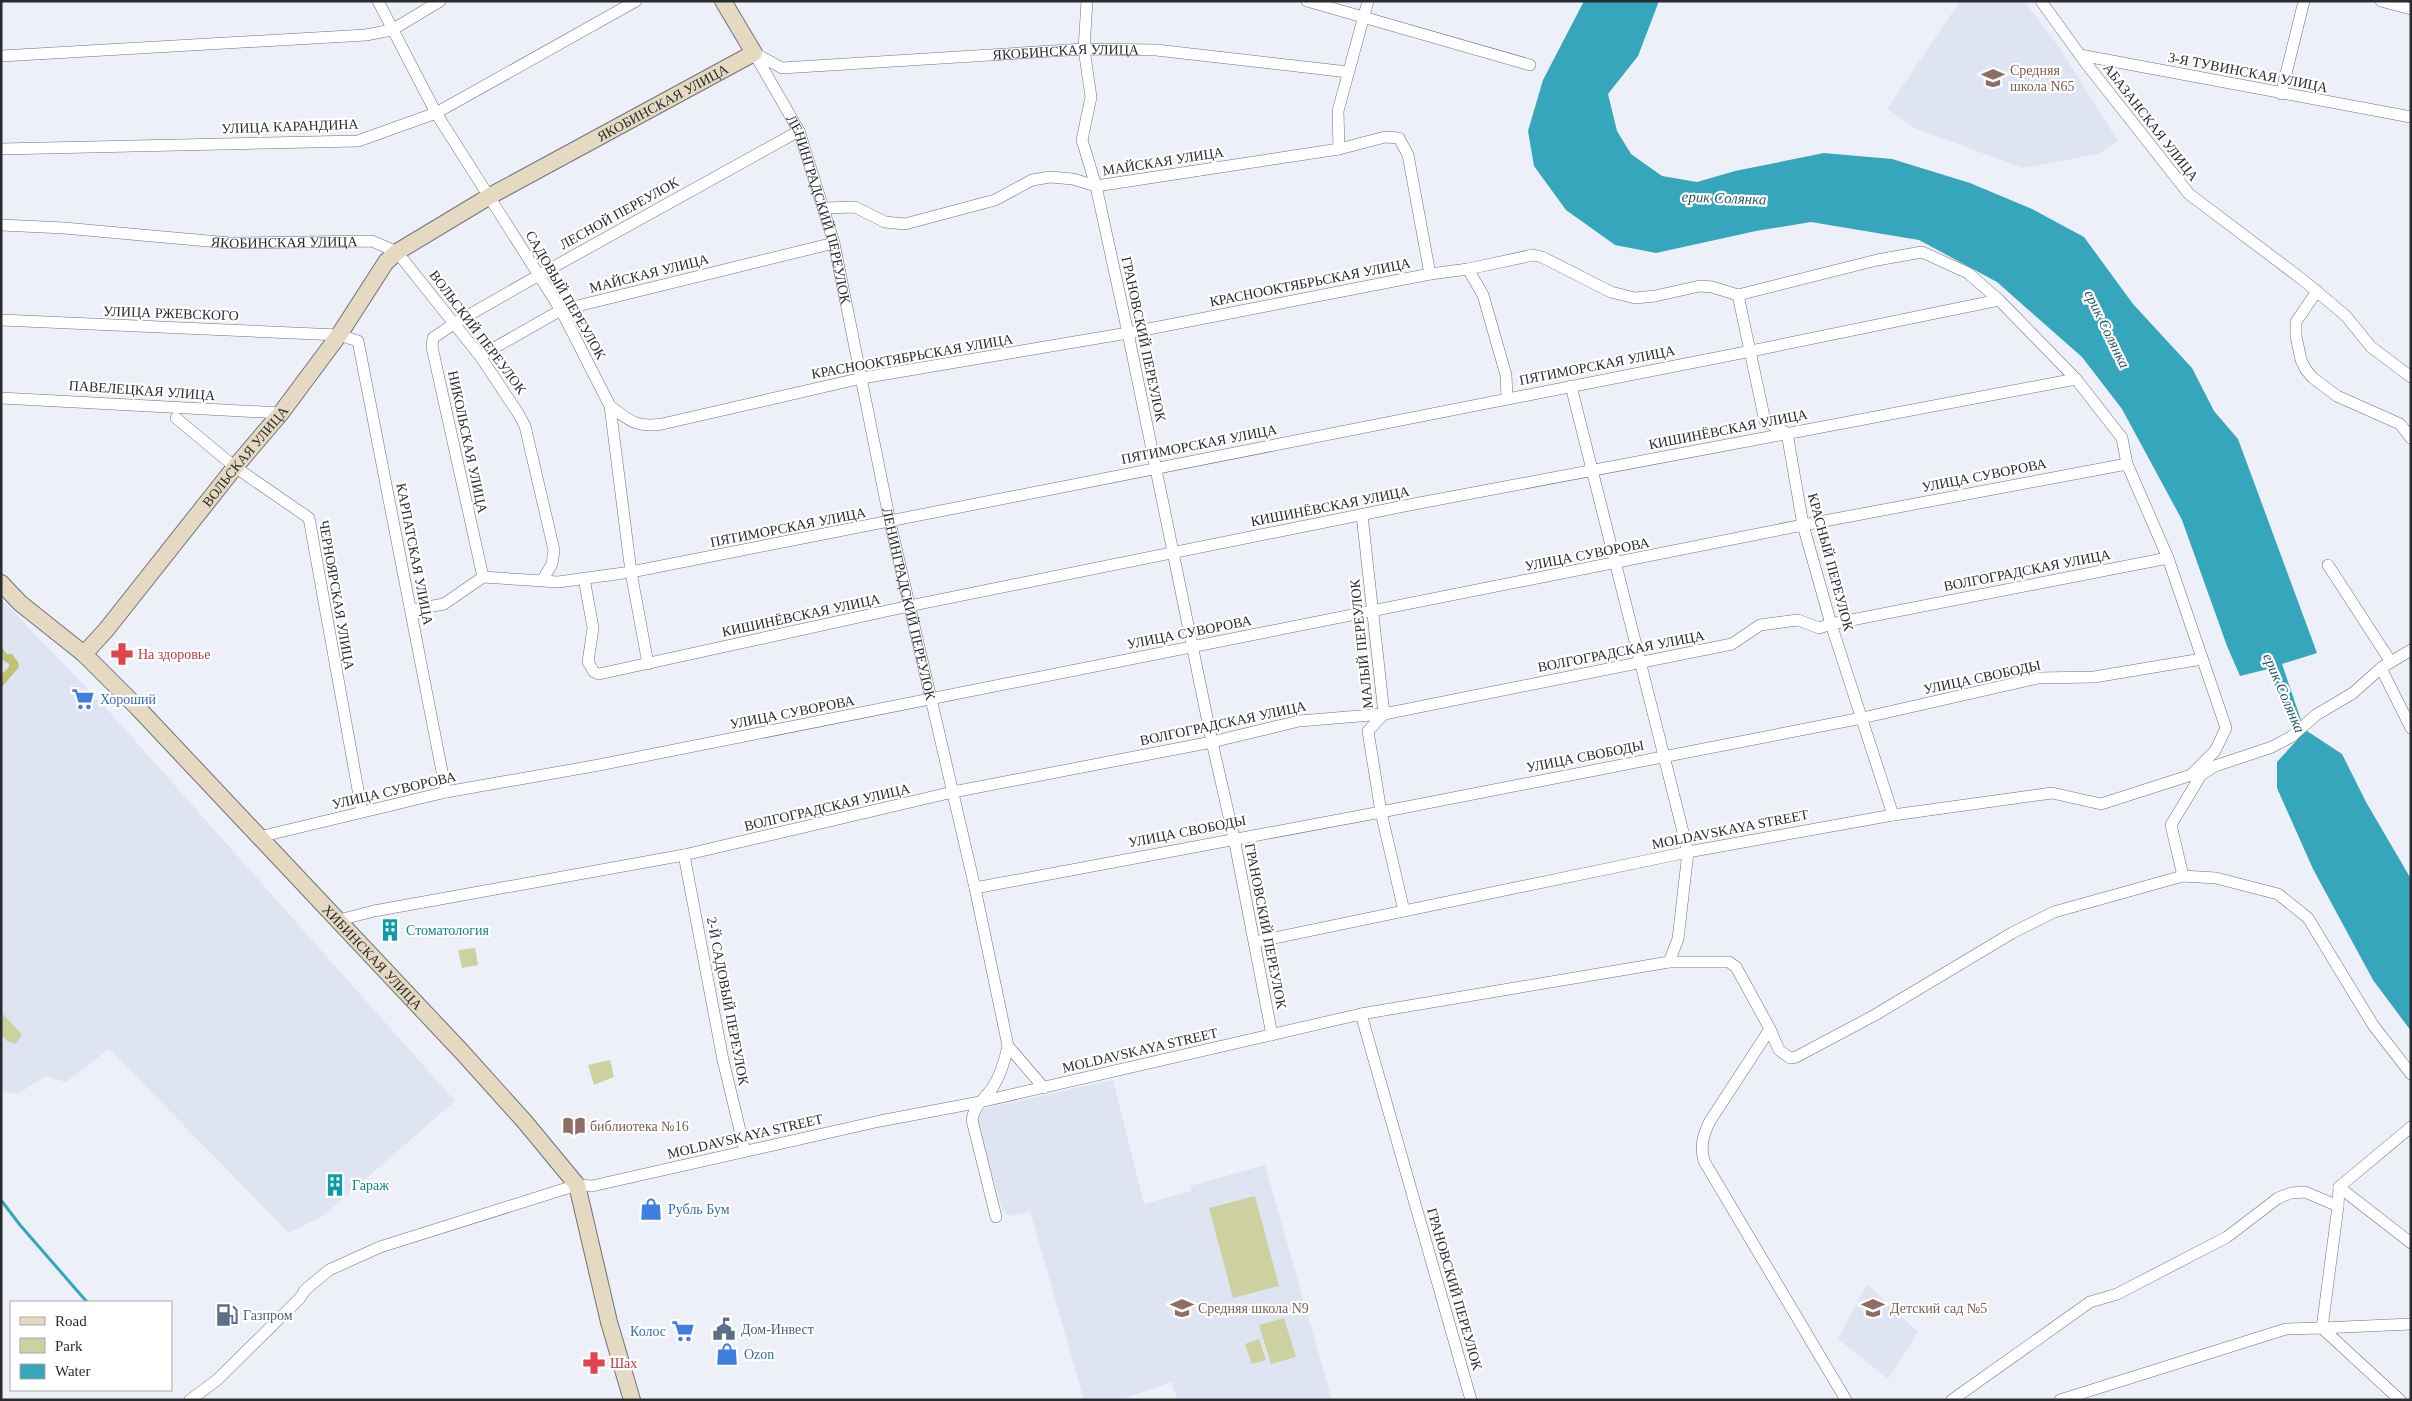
<svg xmlns="http://www.w3.org/2000/svg" width="2412" height="1401" font-family="'Times New Roman',serif">
	<rect width="100%" height="100%" fill="#edf0f8"/>
	<g fill="#dfe4f3">
		<polygon points="1960,1 2024,1 2059,47 2118,141 2098,154 2023,168 1914,128 1887,109"/>
		<polygon points="1,599 106,708 455,1101 323,1216 289,1233 109,1049 66,1082 45,1076 18,1094 1,1091"/>
		<polygon points="1113,1080 1144,1204 1191,1191 1190,1186 1265,1165 1332,1400 1177,1400 1172,1382 1118,1400 1084,1400 1030,1211 1011,1216 1006,1214 1002,1208 979,1129 978,1120 980,1114 986,1108"/>
		<polygon points="1867,1284 1918,1332 1888,1379 1838,1339"/>
	</g>
	<g fill="#cdd1a0">
		<polygon points="475,948 478,965 462,968 458,950"/>
		<polygon points="3,1014 22,1034 16,1044 7,1041 1,1034"/>
		<polygon points="610,1060 614,1077 594,1085 588,1065"/>
		<polygon points="1255,1196 1279,1286 1233,1298 1209,1208"/>
		<polygon points="1284,1318 1296,1357 1271,1364 1259,1325"/>
		<polygon points="1259,1339 1266,1360 1252,1364 1245,1344"/>
	</g>
	<polygon fill="#bec474" points="2,648 7,654 12,654 18,662 19,667 1,688 1,675 9,667 9,664 1,659"/>
	<polygon fill="#35a6bb" points="1584,1 1659,1 1638,56 1608,94 1617,131 1631,154 1662,176 1697,182 1735,171 1824,153 1892,159 1970,183 2032,209 2084,237 2133,304 2192,368 2214,411 2238,439 2317,653 2282,664 2304,729 2342,754 2366,802 2411,879 2411,1031 2373,980 2313,869 2277,788 2277,762 2297,740 2268,669 2240,676 2227,646 2182,520 2122,409 2082,357 1997,282 1919,240 1811,222 1756,231 1656,253 1615,245 1566,210 1534,166 1528,131 1543,80"/>
	<g fill="none" stroke-linecap="round" stroke-linejoin="round">
		<polyline stroke="#35a6bb" stroke-width="3" points="1,1200 20,1225 87,1302"/>
		<defs>
			<g id="street">
				<polyline points="378,1 436,113 561,310 610,406 631,572 648,664"/>
				<polyline points="1087,1 1084,49 1091,97 1082,140 1096,186 1128,333 1212,742 1234,838 1272,1035"/>
				<polyline points="1307,1 1530,65"/>
				<polyline points="2041,1 2085,62 2189,194 2303,280 2346,316 2371,347 2411,377"/>
				<polyline points="2381,1 2411,9"/>
				<path id="s1" d="M 754,53 L 799,131 L 834,243 L 890,522 L 975,888 L 1008,1046 C 1005,1060 1001,1074 993,1087 C 985,1098 974,1106 972,1120 L 996,1217"/>
				<path id="s2" d="M 754,53 L 782,68 L 1084,49 L 1156,50 L 1348,72"/>
				<polyline points="2080,55 2411,117"/>
				<polyline points="1,56 366,35 392,30 440,1"/>
				<polyline points="2281,94 2304,1"/>
				<polyline points="1,149 358,141 436,113 636,1"/>
				<polyline points="1339,149 1338,111 1368,1"/>
				<polyline points="824,208 855,207 885,222 905,224 995,200 1032,180 1050,177 1073,179 1096,186 1339,149 1385,137 1399,138 1408,155 1430,274"/>
				<path id="s3" d="M 1,225 L 64,228 L 230,243 L 372,241 L 397,252 L 480,356 L 518,413 L 525,426 L 554,550 L 552,564 L 543,579"/>
				<polyline points="1468,269 1483,295 1506,375 1507,398"/>
				<polyline points="2317,291 2296,322 2296,336 2301,360 2306,370 2313,378 2337,396 2400,424 2411,438"/>
				<polyline points="1738,295 1765,421 1787,433 1803,525 1831,624 1893,815"/>
				<polyline points="1,320 339,335 358,341 446,792"/>
				<polyline points="480,356 561,310 834,243"/>
				<polyline points="1,398 281,413"/>
				<path d="M 610,406 C 630,421 636,428 662,424 L 862,378 L 1128,333 L 1430,274 L 1468,269 L 1533,255 L 1542,257 L 1611,292 L 1635,298 L 1655,296 L 1700,286 L 1712,287 L 1738,295 L 1877,260 L 1922,252 L 1968,273 L 1999,300 L 2076,379 L 2122,438 L 2127,464 L 2168,558 L 2226,728 L 2215,751 L 2191,775"/>
				<polyline points="176,418 235,467 309,518 362,812"/>
				<polyline points="1362,515 1384,714 1368,731 1381,812 1404,911"/>
				<polyline points="2328,565 2391,662"/>
				<polyline points="483,577 432,347 433,338 455,323 539,275 799,131"/>
				<polyline points="584,578 593,628 588,662 594,672 599,674 909,606 1409,505 2076,379"/>
				<polyline points="411,610 444,604 483,577 558,582 631,572 1751,351 1999,300"/>
				<polyline points="2381,668 2411,728"/>
				<polyline points="259,837 446,792 599,765 1803,525 2127,464"/>
				<polyline points="684,855 723,1060 745,1151"/>
				<polyline points="2183,876 2171,825 2201,775 2215,766 2272,747 2291,737 2316,715 2353,693 2381,668 2411,650"/>
				<polyline points="975,888 1381,812 1862,718 2038,678 2094,677 2202,659"/>
				<polyline points="339,920 374,911 684,855 953,792 1212,742 1299,721 1384,714 1732,644 1760,625 1798,620 1819,628 1831,624 2168,558"/>
				<polyline points="1255,942 1688,852 1893,815 2052,793 2101,804 2210,769"/>
				<path d="M 1669,962 L 1729,962 L 1736,967 L 1770,1029 L 1710,1121 C 1703,1135 1700,1146 1704,1161 L 1846,1400"/>
				<polyline points="1361,1014 1471,1400"/>
				<polyline points="1770,1029 1779,1050 1790,1058 1796,1057 1875,1015 2012,933 2054,912 2183,876 2216,878 2278,894 2308,918 2373,1025 2411,1074"/>
				<polyline points="1008,1046 1044,1088"/>
				<polyline points="2339,1187 2411,1243"/>
				<polyline points="2338,1206 2339,1187 2411,1127"/>
				<polyline points="190,1400 217,1380 300,1298 305,1290 329,1270 380,1247 577,1185 592,1186 880,1121 980,1102 1361,1014 1669,962 1678,939 1688,852 1571,386"/>
				<polyline points="1952,1400 2090,1302 2117,1294 2227,1237 2278,1198 2291,1193 2305,1192 2338,1206 2322,1328 2411,1324"/>
				<polyline points="2060,1400 2286,1329 2322,1328 2400,1400"/>
			</g>
			<g id="secondary">
				<path id="s4" d="M 1,583 L 20,603 L 84,654 L 137,707 L 462,1052 L 525,1122 L 577,1185 L 609,1322 L 632,1400"/>
				<path id="s5" d="M 84,654 L 106,630 L 235,467 L 281,413 L 339,335 L 386,262 L 397,252 L 490,196 L 754,53 L 723,1"/>
			</g>
		</defs>
		<use href="#street" stroke="#6f7279" stroke-width="12"/>
		<use href="#secondary" stroke="#6f7279" stroke-width="18"/>
		<use href="#street" stroke="#fff" stroke-width="11"/>
		<use href="#secondary" stroke="#e5dac1" stroke-width="16"/>
	</g>
	<defs>
		<symbol id="school-bare" viewBox="-9 -9 18 18"><path d="M0-5L7-2L0 1L-7-2ZM-4 1L0 2.5L4 1V4Q0 6-4 4Z" fill="#8d6e63" stroke="#fff" stroke-width="2.5" paint-order="stroke"/></symbol>
		<symbol id="pharmacy-bare" viewBox="-9 -9 18 18"><path d="M-2-6h4v4h4v4h-4v4h-4v-4h-4v-4h4Z" fill="#e0444e" stroke="#fff" stroke-width="2.5" paint-order="stroke"/></symbol>
		<symbol id="supermarket-bare" viewBox="-9 -9 18 18"><path d="M-6-5.5h2.5l.6 2H6L4.5 2H-2.5L-4.4-4H-6ZM-1.5 3.2a1.3 1.3 0 1 0 .1 0ZM3 3.2a1.3 1.3 0 1 0 .1 0Z" fill="#3f7fe0" stroke="#fff" stroke-width="2.5" paint-order="stroke"/></symbol>
		<symbol id="building-bare" viewBox="-9 -9 18 18"><path d="M-4-6H4V6H1V3H-1V6H-4ZM-2.5-4.3h1.7v1.8h-1.7ZM.8-4.3h1.7v1.8H.8ZM-2.5-1h1.7V.8h-1.7ZM.8-1h1.7V.8H.8Z" fill="#0f9aa8" stroke="#fff" stroke-width="2.5" paint-order="stroke"/></symbol>
		<symbol id="library-bare" viewBox="-9 -9 18 18"><path d="M-6-4Q-3-5.5-.7-3.5V5Q-3 3-6 4ZM6-4Q3-5.5 .7-3.5V5Q3 3 6 4Z" fill="#8d6e63" stroke="#fff" stroke-width="2.5" paint-order="stroke"/></symbol>
		<symbol id="shop-bare" viewBox="-9 -9 18 18"><path d="M-5-2.5h2.3a2.7 3.5 0 0 1 5.4 0H5L5.5 6h-11ZM-1.5-2.5h3a1.5 2.3 0 0 0-3 0Z" fill="#3f7fe0" stroke="#fff" stroke-width="2.5" paint-order="stroke"/></symbol>
		<symbol id="fuel-bare" viewBox="-9 -9 18 18"><path d="M-5.5-6h7V0h2V4h1.3V-2.5L3-4.5l.8-.8L6-3V5H2.5V1h-1V6h-7ZM-4.2-4.7v3.2H.2V-4.7Z" fill="#5c6f8a" stroke="#fff" stroke-width="2.5" paint-order="stroke"/></symbol>
		<symbol id="civic-bare" viewBox="-9 -9 18 18"><path d="M-.6-6.5H3V-4.5H.6V-3L4-1V1h2V6H-6V1h2V-1L-.6-3ZM-1.2 2.5V6h2.4V2.5Z" fill="#5c6f8a" stroke="#fff" stroke-width="2.5" paint-order="stroke"/></symbol>
	</defs>
	<g fill-rule="evenodd">
		<use href="#school-bare" x="1977" y="62" width="32" height="32"/>
		<use href="#pharmacy-bare" x="106" y="638" width="32" height="32"/>
		<use href="#supermarket-bare" x="67" y="683" width="32" height="32"/>
		<use href="#building-bare" x="374" y="914" width="32" height="32"/>
		<use href="#library-bare" x="558" y="1110" width="32" height="32"/>
		<use href="#building-bare" x="319" y="1169" width="32" height="32"/>
		<use href="#shop-bare" x="635" y="1193" width="32" height="32"/>
		<use href="#school-bare" x="1166" y="1292" width="32" height="32"/>
		<use href="#school-bare" x="1857" y="1292" width="32" height="32"/>
		<use href="#fuel-bare" x="211" y="1299" width="32" height="32"/>
		<use href="#civic-bare" x="708" y="1313" width="32" height="32"/>
		<use href="#supermarket-bare" x="667" y="1315" width="32" height="32"/>
		<use href="#shop-bare" x="711" y="1338" width="32" height="32"/>
		<use href="#pharmacy-bare" x="578" y="1347" width="32" height="32"/>
	</g>
	<g text-anchor="middle" stroke-width="4.5" stroke-linejoin="round" paint-order="stroke">
		<g font-size="14" fill="#2a2b2e" stroke="#fff">
			<text dy="5" stroke="none"><textPath href="#s2" startOffset="316">ЯКОБИНСКАЯ УЛИЦА</textPath></text>
			<text transform="translate(2248 72) rotate(11)" y="5">3-Я ТУВИНСКАЯ УЛИЦА</text>
			<text dy="5" stroke="none"><textPath href="#s5" startOffset="815">ЯКОБИНСКАЯ УЛИЦА</textPath></text>
			<text transform="translate(2151 122) rotate(52)" y="5">АБАЗАНСКАЯ УЛИЦА</text>
			<text transform="translate(290 126) rotate(-2)" y="5">УЛИЦА КАРАНДИНА</text>
			<text transform="translate(1163 161) rotate(-9)" y="5">МАЙСКАЯ УЛИЦА</text>
			<text dy="5" stroke="none"><textPath href="#s1" startOffset="171">ЛЕНИНГРАДСКИЙ ПЕРЕУЛОК</textPath></text>
			<text transform="translate(619 213) rotate(-29)" y="5">ЛЕСНОЙ ПЕРЕУЛОК</text>
			<text dy="5" stroke="none"><textPath href="#s3" startOffset="284">ЯКОБИНСКАЯ УЛИЦА</textPath></text>
			<text transform="translate(649 273) rotate(-14)" y="5">МАЙСКАЯ УЛИЦА</text>
			<text transform="translate(1310 282) rotate(-11)" y="5">КРАСНООКТЯБРЬСКАЯ УЛИЦА</text>
			<text transform="translate(566 295) rotate(60)" y="5">САДОВЫЙ ПЕРЕУЛОК</text>
			<text transform="translate(171 313) rotate(2)" y="5">УЛИЦА РЖЕВСКОГО</text>
			<text transform="translate(478 332) rotate(53)" y="5">ВОЛЬСКИЙ ПЕРЕУЛОК</text>
			<text transform="translate(1144 339) rotate(78)" y="5">ГРАНОВСКИЙ ПЕРЕУЛОК</text>
			<text transform="translate(912 356) rotate(-10)" y="5">КРАСНООКТЯБРЬСКАЯ УЛИЦА</text>
			<text transform="translate(1597 365) rotate(-11)" y="5">ПЯТИМОРСКАЯ УЛИЦА</text>
			<text transform="translate(142 390) rotate(4)" y="5">ПАВЕЛЕЦКАЯ УЛИЦА</text>
			<text transform="translate(1728 429) rotate(-11)" y="5">КИШИНЁВСКАЯ УЛИЦА</text>
			<text transform="translate(468 442) rotate(78)" y="5">НИКОЛЬСКАЯ УЛИЦА</text>
			<text transform="translate(1199 444) rotate(-11)" y="5">ПЯТИМОРСКАЯ УЛИЦА</text>
			<text dy="5" stroke="none"><textPath href="#s5" startOffset="255">ВОЛЬСКАЯ УЛИЦА</textPath></text>
			<text transform="translate(1984 475) rotate(-11)" y="5">УЛИЦА СУВОРОВА</text>
			<text transform="translate(1330 506) rotate(-11)" y="5">КИШИНЁВСКАЯ УЛИЦА</text>
			<text transform="translate(788 527) rotate(-11)" y="5">ПЯТИМОРСКАЯ УЛИЦА</text>
			<text transform="translate(415 554) rotate(79)" y="5">КАРПАТСКАЯ УЛИЦА</text>
			<text transform="translate(1587 554) rotate(-11)" y="5">УЛИЦА СУВОРОВА</text>
			<text transform="translate(1831 562) rotate(75)" y="5">КРАСНЫЙ ПЕРЕУЛОК</text>
			<text transform="translate(2027 570) rotate(-11)" y="5">ВОЛГОГРАДСКАЯ УЛИЦА</text>
			<text transform="translate(337 595) rotate(80)" y="5">ЧЕРНОЯРСКАЯ УЛИЦА</text>
			<text dy="5" stroke="none"><textPath href="#s1" startOffset="576">ЛЕНИНГРАДСКИЙ ПЕРЕУЛОК</textPath></text>
			<text transform="translate(801 615) rotate(-12)" y="5">КИШИНЁВСКАЯ УЛИЦА</text>
			<text transform="translate(1189 632) rotate(-11)" y="5">УЛИЦА СУВОРОВА</text>
			<text transform="translate(1361 644) rotate(-96)" y="5">МАЛЫЙ ПЕРЕУЛОК</text>
			<text transform="translate(1621 651) rotate(-11)" y="5">ВОЛГОГРАДСКАЯ УЛИЦА</text>
			<text transform="translate(1982 677) rotate(-12)" y="5">УЛИЦА СВОБОДЫ</text>
			<text transform="translate(792 712) rotate(-11)" y="5">УЛИЦА СУВОРОВА</text>
			<text transform="translate(1223 723) rotate(-12)" y="5">ВОЛГОГРАДСКАЯ УЛИЦА</text>
			<text transform="translate(1585 756) rotate(-11)" y="5">УЛИЦА СВОБОДЫ</text>
			<text transform="translate(394 790) rotate(-13)" y="5">УЛИЦА СУВОРОВА</text>
			<text transform="translate(827 807) rotate(-13)" y="5">ВОЛГОГРАДСКАЯ УЛИЦА</text>
			<text transform="translate(1730 829) rotate(-11)" y="5">MOLDAVSKAYA STREET</text>
			<text transform="translate(1187 831) rotate(-11)" y="5">УЛИЦА СВОБОДЫ</text>
			<text transform="translate(1266 926) rotate(79)" y="5">ГРАНОВСКИЙ ПЕРЕУЛОК</text>
			<text dy="5" stroke="none"><textPath href="#s4" startOffset="528">ХИБИНСКАЯ УЛИЦА</textPath></text>
			<text transform="translate(728 1001) rotate(79)" y="5">2-Й САДОВЫЙ ПЕРЕУЛОК</text>
			<text transform="translate(1140 1050) rotate(-13)" y="5">MOLDAVSKAYA STREET</text>
			<text transform="translate(745 1136) rotate(-13)" y="5">MOLDAVSKAYA STREET</text>
			<text transform="translate(1455 1289) rotate(74)" y="5">ГРАНОВСКИЙ ПЕРЕУЛОК</text>
		</g>
		<g font-size="14" fill="#785e54" stroke="#fff" text-anchor="start">
			<text x="2010" y="75">Средняя<tspan x="2010" dy="16">школа N65</tspan></text>
			<text x="590" y="1131">библиотека №16</text>
			<text x="1198" y="1313">Средняя школа N9</text>
			<text x="1890" y="1313">Детский сад №5</text>
		</g>
		<g font-size="14" fill="#be3a42" stroke="#fff" text-anchor="start">
			<text x="138" y="659">На здоровье</text>
			<text x="610" y="1368">Шах</text>
		</g>
		<g font-size="14" fill="#366cbe" stroke="#fff" text-anchor="start">
			<text x="100" y="704">Хороший</text>
			<text x="668" y="1214">Рубль Бум</text>
			<text x="666" y="1336" text-anchor="end">Колос</text>
			<text x="744" y="1359">Ozon</text>
		</g>
		<g font-size="14" fill="#0d838f" stroke="#fff" text-anchor="start">
			<text x="406" y="935">Стоматология</text>
			<text x="352" y="1190">Гараж</text>
		</g>
		<g font-size="14" fill="#4e5e75" stroke="#fff" text-anchor="start">
			<text x="243" y="1320">Газпром</text>
			<text x="741" y="1334">Дом-Инвест</text>
		</g>
		<g font-size="15" font-style="italic" fill="#2b5963" stroke="#fff">
			<text transform="translate(1724 198) rotate(2)" y="5">ерик Солянка</text>
			<text transform="translate(2107 329) rotate(64)" y="5">ерик Солянка</text>
			<text transform="translate(2284 693) rotate(67)" y="5">ерик Солянка</text>
		</g>
	</g>
	<rect width="2412" height="1401" fill="none" stroke="#2a2b2e" stroke-width="5"/>
	<rect x="10" y="1301" width="162" height="90" fill="#ffffff" stroke="#aaaaab"/>
	<rect x="20" y="1317" width="25" height="8" fill="#e5dac1" stroke="#aaaaab"/>
	<text x="55" y="1326" font-size="15" fill="#2a2b2e">Road</text>
	<rect x="20" y="1338" width="25" height="15" fill="#cdd1a0" stroke="#aaaaab"/>
	<text x="55" y="1351" font-size="15" fill="#2a2b2e">Park</text>
	<rect x="20" y="1364" width="25" height="15" fill="#35a6bb" stroke="#aaaaab"/>
	<text x="55" y="1376" font-size="15" fill="#2a2b2e">Water</text>
</svg>
